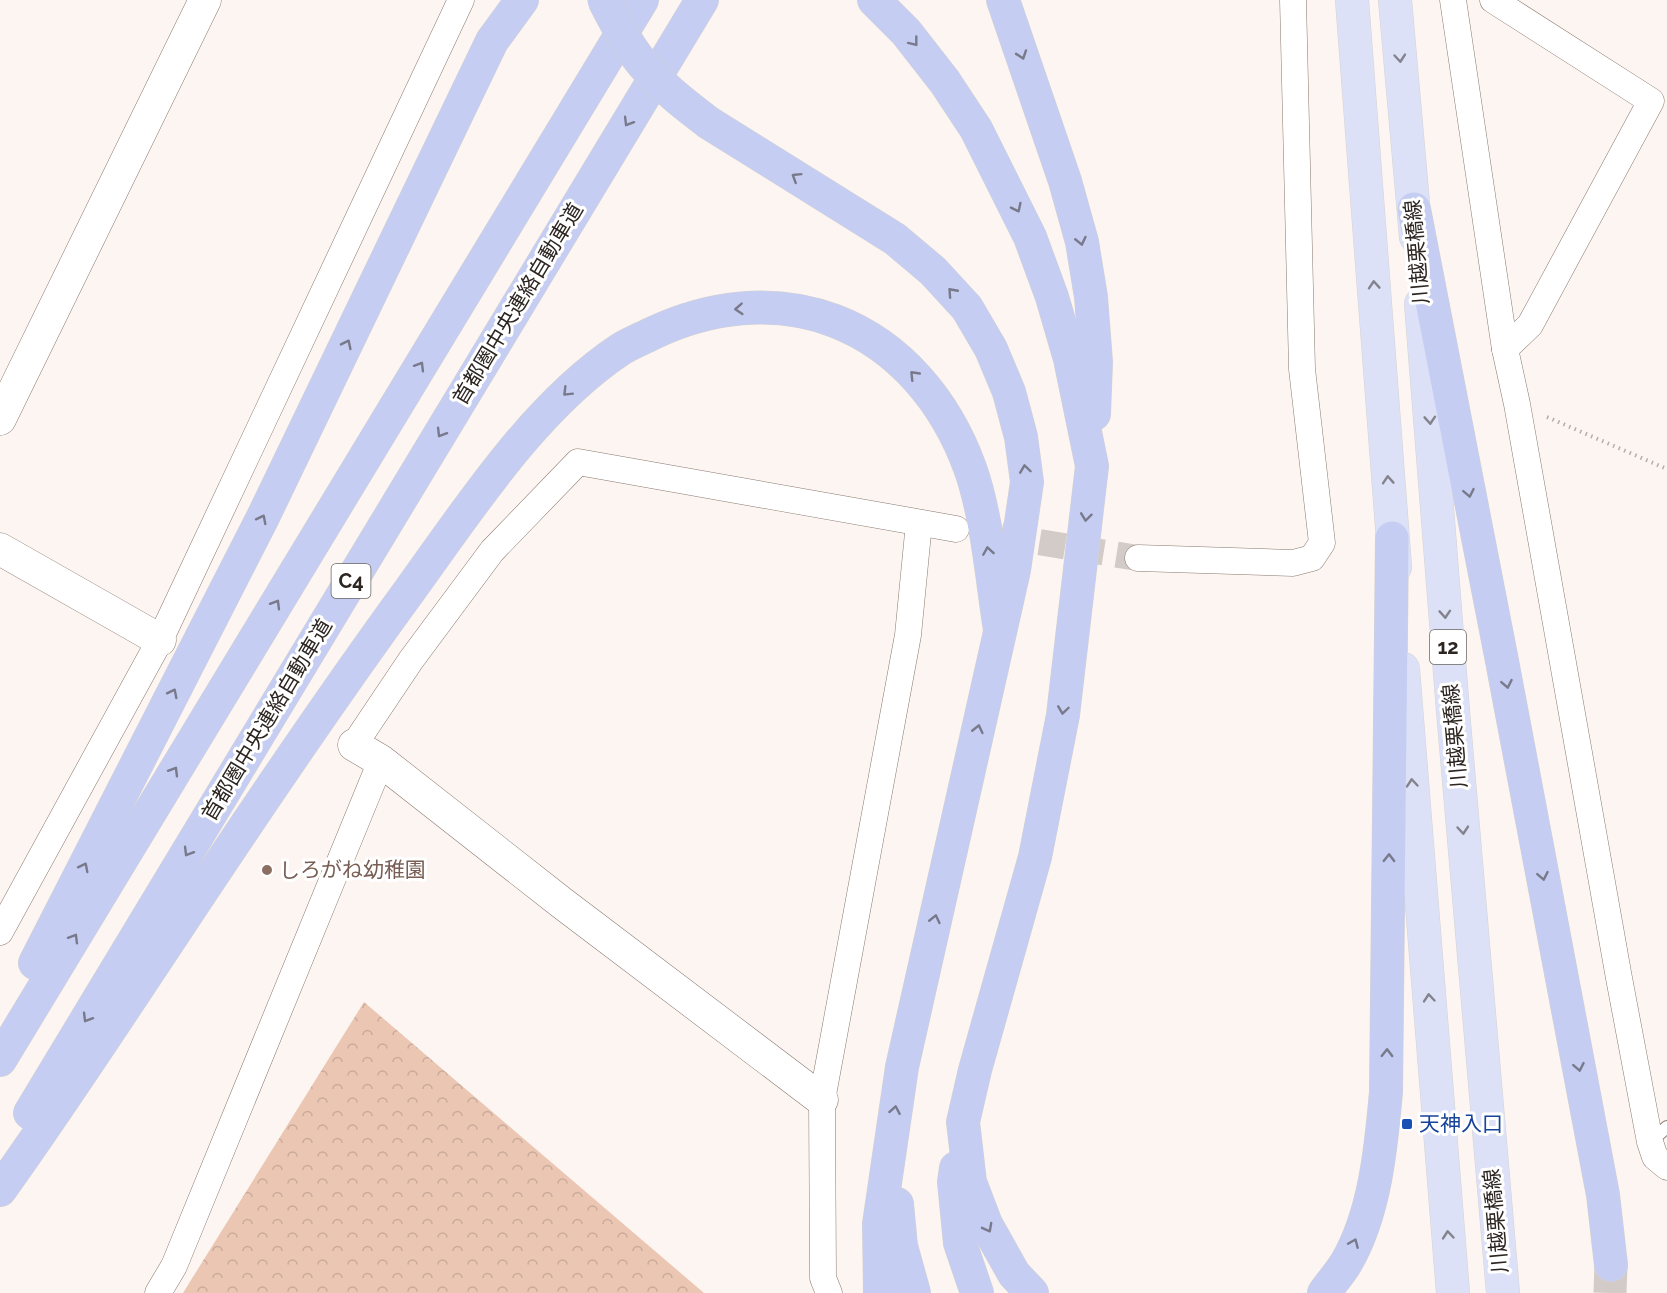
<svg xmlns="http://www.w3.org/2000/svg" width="1667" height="1293" font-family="Raleway,'Noto Sans JP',sans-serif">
	<defs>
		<pattern id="forest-crowns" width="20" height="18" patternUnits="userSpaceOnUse" patternTransform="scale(1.5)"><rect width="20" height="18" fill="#ebc6b3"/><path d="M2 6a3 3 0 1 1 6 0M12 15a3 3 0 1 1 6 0" fill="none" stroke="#caaa9a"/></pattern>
	</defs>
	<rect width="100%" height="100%" fill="#fdf5f1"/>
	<polygon fill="url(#forest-crowns)" points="364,1002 704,1293 183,1293"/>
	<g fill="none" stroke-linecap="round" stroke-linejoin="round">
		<polyline stroke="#d3cbc7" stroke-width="26" stroke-dasharray="26 13" stroke-linecap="butt" points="1001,536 1138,558"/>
		<polyline stroke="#d3cbc7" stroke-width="33" stroke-dasharray="33 16" stroke-linecap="butt" points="1610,1293 1611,1265"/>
		<defs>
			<polyline id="service" points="1650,1142 1667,1127"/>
			<g id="minor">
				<polyline points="1453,0 1505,349"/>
				<polyline points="1493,0 1651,101 1530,325 1505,349 1517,404 1619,978 1650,1142 1655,1157 1667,1167"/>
				<polyline points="1138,558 1293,563 1312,558 1322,543 1302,369 1293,0"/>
				<polyline points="354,745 411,660 492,551 578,462 956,529"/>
				<polyline points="0,932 160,640 461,0"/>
				<polyline points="158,1293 174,1266 381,761"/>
				<polyline points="829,1293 823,1278 822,1100 908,635 919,523"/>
			</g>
			<g id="tertiary">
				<polyline points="0,419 205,0"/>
				<polyline points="0,549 160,640"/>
				<polyline points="354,745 381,761 562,903 822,1100"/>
			</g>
			<g id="primary">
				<polyline points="1352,0 1395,567"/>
				<polyline points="1395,0 1416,237"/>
				<polyline points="1421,304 1453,711 1503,1293"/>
				<polyline points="1403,669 1453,1293"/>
			</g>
			<g id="motorway">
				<polyline points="874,0 906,32 945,82 976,129 1030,237 1052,297 1070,359 1092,466 1063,715 1035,857 975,1070 963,1122 970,1182 986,1224 1014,1274 1032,1293"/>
				<polyline points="1003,0 1065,181 1082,242 1091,297 1096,362 1094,414"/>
				<polyline points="709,123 895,239 933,271 967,308 991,349 1009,392 1021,437 1027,482 1014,570 902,1067 879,1224 880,1293"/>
				<polyline points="1414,209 1502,661 1603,1195 1611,1265"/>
				<polyline points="35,963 263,517 492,41 522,0"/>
				<polyline points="0,1060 642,0"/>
				<polyline points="30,1113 702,0"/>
				<polyline points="956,1168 954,1182 960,1243 977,1293"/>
				<path d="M 0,1190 C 61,1105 118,1017 176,930 C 252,815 329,701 410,590 C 470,507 535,406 621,349 C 631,343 641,339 651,334 C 709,306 774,298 835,321 C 900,346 946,402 970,468 C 987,515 992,580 1000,630"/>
				<polyline points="897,1204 901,1246 914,1293"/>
				<path d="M 1324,1293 C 1331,1283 1340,1273 1346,1263 C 1375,1214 1381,1148 1386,1092 L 1392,538"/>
			</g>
		</defs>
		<use href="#service" stroke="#8a7970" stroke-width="14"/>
		<use href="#minor" stroke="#8a7970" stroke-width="27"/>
		<use href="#tertiary" stroke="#8a7970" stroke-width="33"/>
		<use href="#primary" stroke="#d5d3d3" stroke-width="34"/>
		<use href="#motorway" stroke="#d5d3d3" stroke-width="34"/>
		<polyline stroke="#b5ada9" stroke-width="4" stroke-dasharray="1.5 4.5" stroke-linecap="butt" points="1547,417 1667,469"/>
		<use href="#service" stroke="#fff" stroke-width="12"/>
		<use href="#minor" stroke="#fff" stroke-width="26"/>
		<use href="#tertiary" stroke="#fff" stroke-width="32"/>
		<use href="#primary" stroke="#dce1f7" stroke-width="33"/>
		<use href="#motorway" stroke="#c5cdf2" stroke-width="33"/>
		<defs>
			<path id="motorway-bridge" d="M 604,0 C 617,25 630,51 649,71 C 667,91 688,107 709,123"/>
		</defs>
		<use href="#motorway-bridge" stroke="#d5d3d3" stroke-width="34" stroke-linecap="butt"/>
		<use href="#motorway-bridge" stroke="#c5cdf2" stroke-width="33"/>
	</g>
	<defs><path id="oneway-chevron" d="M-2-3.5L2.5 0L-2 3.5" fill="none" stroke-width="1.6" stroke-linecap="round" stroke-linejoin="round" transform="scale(1.5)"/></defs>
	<g stroke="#78798a">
		<use href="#oneway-chevron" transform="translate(914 42) rotate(52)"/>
		<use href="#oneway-chevron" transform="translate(1022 55) rotate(71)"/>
		<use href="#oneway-chevron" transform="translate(628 122) rotate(121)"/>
		<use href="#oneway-chevron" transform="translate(796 177) rotate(-148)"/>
		<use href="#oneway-chevron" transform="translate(1017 208) rotate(64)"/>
		<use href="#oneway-chevron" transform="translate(1081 241) rotate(77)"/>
		<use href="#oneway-chevron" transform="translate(952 292) rotate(-132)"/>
		<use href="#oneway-chevron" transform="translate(739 309) rotate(176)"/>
		<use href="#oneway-chevron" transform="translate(347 344) rotate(-64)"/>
		<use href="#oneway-chevron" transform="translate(420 366) rotate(-59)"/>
		<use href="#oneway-chevron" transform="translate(914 375) rotate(-134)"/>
		<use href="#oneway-chevron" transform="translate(567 392) rotate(135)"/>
		<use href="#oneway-chevron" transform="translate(441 433) rotate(121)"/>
		<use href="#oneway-chevron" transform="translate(1025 469) rotate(-98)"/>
		<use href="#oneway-chevron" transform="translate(1469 493) rotate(79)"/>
		<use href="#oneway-chevron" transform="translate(1086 517) rotate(97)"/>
		<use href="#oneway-chevron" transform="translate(262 519) rotate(-63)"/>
		<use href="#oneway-chevron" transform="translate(988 551) rotate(-99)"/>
		<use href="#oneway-chevron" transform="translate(276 604) rotate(-59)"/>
		<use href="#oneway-chevron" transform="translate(1507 684) rotate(79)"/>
		<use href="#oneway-chevron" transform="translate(173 693) rotate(-63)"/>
		<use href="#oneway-chevron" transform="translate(1063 710) rotate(98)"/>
		<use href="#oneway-chevron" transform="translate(978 729) rotate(-77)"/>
		<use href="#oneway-chevron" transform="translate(174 771) rotate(-59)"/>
		<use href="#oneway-chevron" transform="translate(188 852) rotate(121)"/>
		<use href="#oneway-chevron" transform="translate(1389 858) rotate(-89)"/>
		<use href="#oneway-chevron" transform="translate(84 867) rotate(-63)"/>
		<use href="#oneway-chevron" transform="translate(1543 876) rotate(79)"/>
		<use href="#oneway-chevron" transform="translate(935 919) rotate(-77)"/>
		<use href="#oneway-chevron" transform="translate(74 938) rotate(-59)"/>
		<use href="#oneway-chevron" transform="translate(87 1018) rotate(121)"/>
		<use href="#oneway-chevron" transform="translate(1387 1053) rotate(-89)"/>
		<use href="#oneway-chevron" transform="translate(1579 1067) rotate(79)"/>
		<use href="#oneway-chevron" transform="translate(895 1110) rotate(-80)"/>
		<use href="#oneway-chevron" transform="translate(988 1228) rotate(62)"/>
		<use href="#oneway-chevron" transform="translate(1354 1243) rotate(-67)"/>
	</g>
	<g stroke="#84838c">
		<use href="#oneway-chevron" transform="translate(1400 58) rotate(85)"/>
		<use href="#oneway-chevron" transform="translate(1374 285) rotate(-94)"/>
		<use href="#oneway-chevron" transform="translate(1430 420) rotate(86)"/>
		<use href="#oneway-chevron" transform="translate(1388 480) rotate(-94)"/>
		<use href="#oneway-chevron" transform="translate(1445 614) rotate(86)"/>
		<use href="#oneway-chevron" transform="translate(1412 783) rotate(-95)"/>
		<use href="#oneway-chevron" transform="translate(1463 830) rotate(85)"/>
		<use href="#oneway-chevron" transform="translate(1429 998) rotate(-95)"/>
		<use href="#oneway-chevron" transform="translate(1448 1235) rotate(-95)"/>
	</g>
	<circle fill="#8d6e63" stroke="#fff" stroke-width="2" cx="267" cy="870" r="6"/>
	<rect fill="#1a4fb4" stroke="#fff" stroke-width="2" x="1401" y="1118" width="12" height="12" rx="3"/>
	<g text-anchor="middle" stroke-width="6" stroke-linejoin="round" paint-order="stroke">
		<g fill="#fff" stroke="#6b6664" stroke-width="1.5">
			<rect x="331.5" y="564" width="39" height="34" rx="4.5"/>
			<rect x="1430" y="630" width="36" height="34" rx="4.5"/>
		</g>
		<g font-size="20" font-weight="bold" fill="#2c2521">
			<text x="351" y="588">C4</text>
			<text x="1448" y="654">12</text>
		</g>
		<g font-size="21" fill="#2c2521" stroke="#fff">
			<text transform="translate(1417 252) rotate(-95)" y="7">川越栗橋線</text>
			<text transform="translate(518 304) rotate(-59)" y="7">首都圏中央連絡自動車道</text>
			<text transform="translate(267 720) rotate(-59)" y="7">首都圏中央連絡自動車道</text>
			<text transform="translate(1455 736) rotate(-95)" y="7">川越栗橋線</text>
			<text transform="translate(1496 1221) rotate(-95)" y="7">川越栗橋線</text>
		</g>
		<g font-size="21" fill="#785e54" stroke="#fff" text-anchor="start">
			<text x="279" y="877">しろがね幼稚園</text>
		</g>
		<g font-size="21" fill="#164399" stroke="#fff" text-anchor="start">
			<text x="1419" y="1131">天神入口</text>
		</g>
	</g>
</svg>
